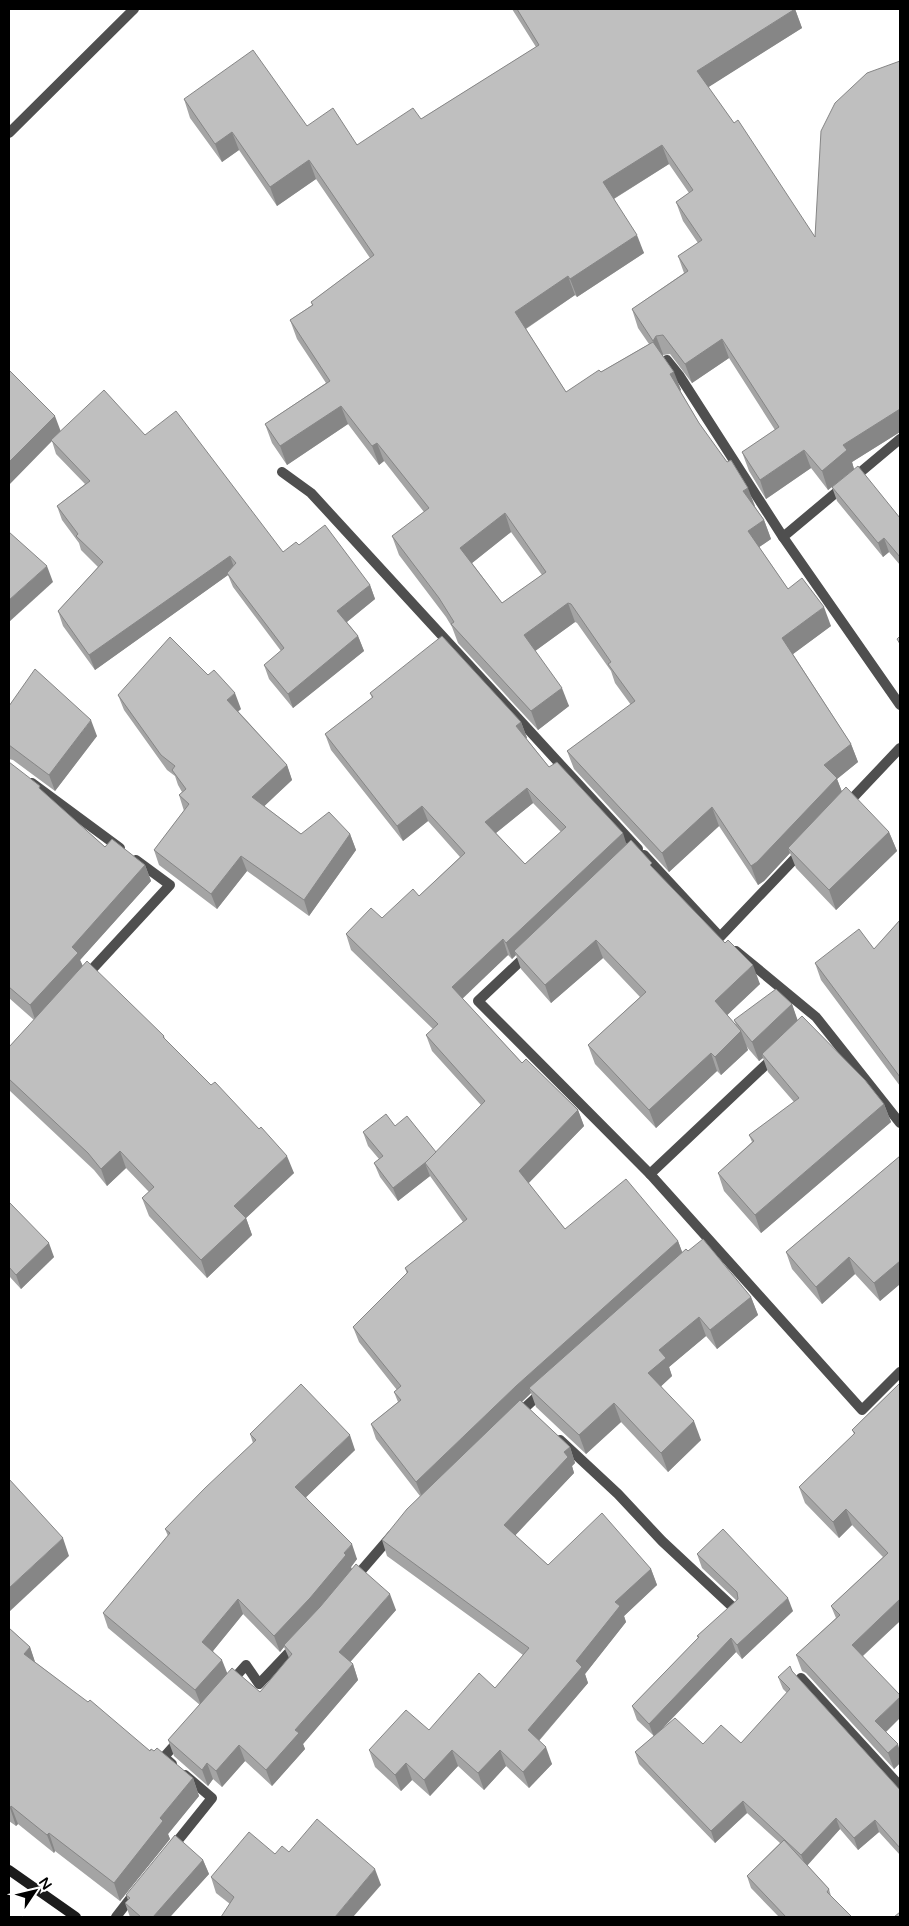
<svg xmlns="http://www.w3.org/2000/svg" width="909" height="1926" font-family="'Varela Round',sans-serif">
	<rect width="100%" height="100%" fill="#fff"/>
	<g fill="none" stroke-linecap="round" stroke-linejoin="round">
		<g stroke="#4f4f4f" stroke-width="10">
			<polyline points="9,133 134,9"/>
			<polyline points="667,360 679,375 783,537"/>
			<polyline points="900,439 783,537 900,705"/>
			<polyline points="282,472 311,493 638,849"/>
			<polyline points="32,783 120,848"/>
			<polyline points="847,804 900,748"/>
			<polyline points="644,855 720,937 802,851"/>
			<polyline points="736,951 816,1017 900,1123"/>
			<polyline points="529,953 478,1001 650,1174 862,1410 900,1372"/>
			<polyline points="84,978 170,885 136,860"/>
			<polyline points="650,1174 775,1056"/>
			<polyline points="518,1414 542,1392"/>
			<polyline points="560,1440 618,1494 662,1541 737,1611"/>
			<polyline points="354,1579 392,1535"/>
			<polyline points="801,1678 900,1786"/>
			<polyline points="230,1683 246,1665 259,1684 297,1644"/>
			<polyline points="172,1764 164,1757 180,1739"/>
			<polyline points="171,1849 212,1798 185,1775"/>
			<polyline points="116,1917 133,1895"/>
		</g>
		<polyline stroke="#1c1c1c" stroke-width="10" points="9,1870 76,1917"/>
	</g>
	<g fill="#a4a4a4" fill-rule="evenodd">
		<path d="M 512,9 L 795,9 L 802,28 L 708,87 L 815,237 L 900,61 L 900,432 L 852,462 L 854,469 L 900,518 L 900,565 L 889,552 L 883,557 L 837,501 L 832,487 L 828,490 L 811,468 L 766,499 L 749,471 L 742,452 L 775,430 L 729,358 L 692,383 L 670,354 L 663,355 L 681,390 L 680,391 L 699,423 L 764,520 L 771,539 L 759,547 L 788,589 L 831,626 L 793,654 L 851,744 L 858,762 L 837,779 L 842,792 L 889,832 L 897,851 L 836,910 L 796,868 L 790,853 L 764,881 L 758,885 L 719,826 L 669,872 L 574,769 L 567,751 L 631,705 L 615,683 L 611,671 L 577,623 L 575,622 L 535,651 L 569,706 L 538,730 L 458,643 L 452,627 L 446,617 L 399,555 L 392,536 L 424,512 L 384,461 L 379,465 L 348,424 L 287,465 L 272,443 L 265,424 L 326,383 L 297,339 L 290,320 L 312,305 L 311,302 L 370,258 L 316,179 L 277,206 L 239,150 L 222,162 L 190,118 L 184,99 L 307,126 L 357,145 L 421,119 L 536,47 ZM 669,164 L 689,193 L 676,202 L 683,221 L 698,243 L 678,256 L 684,273 L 632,309 L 638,328 L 649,344 L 566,392 L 526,329 L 575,295 L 577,297 L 644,253 L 614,199 ZM 511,532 L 542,575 L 502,603 L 472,563 Z"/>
		<polygon points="9,370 60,431 145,435 283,552 299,545 370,585 375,599 347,622 358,636 364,651 293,708 269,679 264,665 281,651 233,587 228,575 95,670 63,626 58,611 98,567 81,550 79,543 62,520 57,506 85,484 56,454 52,441"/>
		<path d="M 370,693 L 521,722 L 527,738 L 526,738 L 549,767 L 627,844 L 654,870 L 760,984 L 727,1015 L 736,1025 L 734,1020 L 792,1004 L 797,1020 L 884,1104 L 891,1122 L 761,1233 L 724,1191 L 718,1173 L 752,1142 L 749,1135 L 794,1102 L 768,1072 L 763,1058 L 759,1061 L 746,1046 L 748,1050 L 721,1075 L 717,1071 L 656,1128 L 595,1064 L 588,1045 L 640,997 L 603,958 L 551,1003 L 521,969 L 516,955 L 512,959 L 508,955 L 462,998 L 522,1063 L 578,1110 L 584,1126 L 528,1183 L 565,1229 L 678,1241 L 682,1252 L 688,1251 L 751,1297 L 758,1315 L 717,1349 L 706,1336 L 669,1367 L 672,1376 L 661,1386 L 701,1440 L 668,1472 L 621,1422 L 586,1454 L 536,1407 L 531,1393 L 522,1402 L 570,1447 L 575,1463 L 572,1466 L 574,1473 L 515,1535 L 548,1565 L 651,1569 L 657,1585 L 624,1616 L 626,1622 L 585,1674 L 588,1683 L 539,1741 L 552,1764 L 529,1788 L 506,1766 L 484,1790 L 458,1766 L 430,1796 L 412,1780 L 401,1791 L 375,1767 L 369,1750 L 429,1730 L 495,1688 L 523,1655 L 387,1556 L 382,1540 L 420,1496 L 376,1439 L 371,1424 L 398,1402 L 394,1392 L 397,1390 L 359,1342 L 353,1327 L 407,1274 L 405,1268 L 463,1222 L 430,1176 L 398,1201 L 380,1177 L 374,1163 L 379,1159 L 368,1146 L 363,1132 L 395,1126 L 436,1152 L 481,1105 L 432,1051 L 426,1035 L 433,1029 L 351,950 L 346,934 L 382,918 L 419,896 L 460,857 L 428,821 L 403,841 L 331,750 L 325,734 L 372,698 ZM 533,803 L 561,832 L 525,864 L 496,833 Z"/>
		<polygon points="118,695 241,709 238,711 287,765 292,780 264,806 301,834 350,834 356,850 309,916 247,871 217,909 159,865 154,850 184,811 179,795 182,792 178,785 175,776 167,770 124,710"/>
		<polygon points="9,706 97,736 55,791 13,760 9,759"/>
		<polygon points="9,762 105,847 145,865 151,881 80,960 83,966 164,1036 165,1039 294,1173 246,1218 252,1235 207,1278 149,1216 142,1198 149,1192 126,1168 107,1186 94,1170 9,1090 9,1047 34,1020 9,998"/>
		<polygon points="900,920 900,1086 821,980 815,963 874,949"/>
		<polygon points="900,1156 900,1284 880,1301 855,1274 822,1304 792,1269 786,1252"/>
		<polygon points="9,1202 54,1257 21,1289 9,1276"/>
		<polygon points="900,1383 900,1621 863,1656 886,1732 900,1752 900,1763 894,1769 806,1673 802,1671 796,1655 836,1618 831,1606 883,1557 852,1525 839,1538 805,1503 799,1487 854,1434 852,1430"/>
		<path d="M 250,1434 L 355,1450 L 306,1497 L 357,1559 L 351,1567 L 352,1569 L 396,1610 L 350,1662 L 353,1664 L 358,1680 L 303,1744 L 305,1749 L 272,1786 L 245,1761 L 222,1787 L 213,1779 L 208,1786 L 174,1756 L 168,1740 L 200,1705 L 108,1628 L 103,1613 L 168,1536 L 165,1529 L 253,1443 ZM 243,1614 L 280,1652 L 284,1647 L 289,1658 L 260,1692 L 227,1674 L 213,1651 Z"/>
		<polygon points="697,1554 793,1611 742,1659 736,1652 664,1727 703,1744 741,1743 787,1693 783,1689 778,1677 792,1671 900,1790 900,1855 879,1832 858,1850 840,1829 807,1865 829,1889 831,1896 852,1917 779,1917 751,1888 747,1876 780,1843 747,1813 715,1843 639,1764 635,1752 654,1736 637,1720 632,1706 698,1638 697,1636 737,1601 702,1568"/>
		<polygon points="9,1628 30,1647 35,1662 150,1751 193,1778 199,1796 168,1834 170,1839 120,1901 55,1851 54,1853 18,1824 16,1826 9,1821"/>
		<polygon points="289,1852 381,1885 230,1904 216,1893 211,1877 275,1854"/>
		<polygon points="203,1860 209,1874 170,1917 130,1917 125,1903 128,1900 126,1895"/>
	</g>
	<g fill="#868686">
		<polygon points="795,9 802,28 704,90 697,71"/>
		<polygon points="232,132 239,150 222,162 215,144"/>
		<polygon points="662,145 669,164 610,201 603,182"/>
		<polygon points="309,160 316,179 277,206 270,187"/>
		<polygon points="637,235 644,253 577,297 570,279"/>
		<polygon points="568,276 575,295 522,331 515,312"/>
		<polygon points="656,336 663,354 660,360 653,341"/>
		<polygon points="722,339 729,358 692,383 685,364"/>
		<polygon points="674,372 681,390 677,393 670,374"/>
		<polygon points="341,406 348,424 287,465 280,446"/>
		<polygon points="900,409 900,432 852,462 854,469 828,490 822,471 843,445"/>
		<polygon points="55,416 61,432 51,440 52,441 9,485 9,462"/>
		<polygon points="377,443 384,461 379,465 372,446"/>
		<polygon points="804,450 811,468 766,499 760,480"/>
		<polygon points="748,488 755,506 750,510 743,491"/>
		<polygon points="505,513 511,532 467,567 460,548"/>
		<polygon points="764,520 771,539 755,550 748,531"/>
		<polygon points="884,538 889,552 883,557 878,543"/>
		<polygon points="230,556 235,570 227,573 228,575 95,670 89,655"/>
		<polygon points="47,566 53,582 9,622 9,600"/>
		<polygon points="370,585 375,599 343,625 337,611"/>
		<polygon points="568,603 575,622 531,654 524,635"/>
		<polygon points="824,607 831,626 789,657 782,638"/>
		<polygon points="358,636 364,651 293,708 288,694"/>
		<polygon points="562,688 569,706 538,730 531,711"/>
		<polygon points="235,693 241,709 233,716 227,700"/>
		<polygon points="91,720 97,736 55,791 49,775"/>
		<polygon points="521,722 527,738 522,742 516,726"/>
		<polygon points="851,744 858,762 837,779 844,797 788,848 790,853 764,881 758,885 751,866 824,765"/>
		<polygon points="287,765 292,780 257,813 252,797"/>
		<polygon points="527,788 533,803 491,837 485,822"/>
		<polygon points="422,806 428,821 403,841 397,826"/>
		<polygon points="712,807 719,826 669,872 662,853"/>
		<polygon points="889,832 897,851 836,910 829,890"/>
		<polygon points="623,833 628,849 514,951 516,955 512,959 506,943"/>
		<polygon points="350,834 356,850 309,916 304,900"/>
		<polygon points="241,856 247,871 217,909 211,894"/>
		<polygon points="145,865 151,881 80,960 84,969 36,1022 30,1005 72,947"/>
		<polygon points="503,939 508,955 458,1003 452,987"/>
		<polygon points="596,940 603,958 551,1003 545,985"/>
		<polygon points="753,965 760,984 722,1020 715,1001"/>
		<polygon points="792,1004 799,1024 762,1054 763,1058 759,1061 752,1042"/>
		<polygon points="741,1031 748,1050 721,1075 715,1057"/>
		<polygon points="711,1053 717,1071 656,1128 649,1110"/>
		<polygon points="884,1104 891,1122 761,1233 755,1215"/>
		<polygon points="578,1110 584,1126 525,1187 519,1171"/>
		<polygon points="120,1151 126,1168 107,1186 101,1169"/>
		<polygon points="437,1153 425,1163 430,1176 398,1201 393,1188"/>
		<polygon points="287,1156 294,1173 246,1218 252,1235 207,1278 201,1260 234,1206"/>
		<polygon points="678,1241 684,1257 529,1388 531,1393 422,1497 416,1482 516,1386"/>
		<polygon points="49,1243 54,1257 21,1289 16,1275"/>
		<polygon points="849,1257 855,1274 822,1304 816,1287"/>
		<polygon points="900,1261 900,1284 880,1301 874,1283"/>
		<polygon points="751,1297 758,1315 717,1349 710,1330"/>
		<polygon points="699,1317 706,1336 669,1367 672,1376 655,1392 648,1373 659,1350"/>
		<polygon points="614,1403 621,1422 586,1454 579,1435"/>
		<polygon points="694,1421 701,1440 668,1472 661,1453"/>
		<polygon points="350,1435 355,1450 301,1502 295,1487"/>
		<polygon points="570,1447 575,1463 572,1466 574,1473 510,1541 504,1525 564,1452"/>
		<polygon points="846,1509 852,1525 839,1538 833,1522"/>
		<polygon points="63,1538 69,1556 9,1612 9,1588"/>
		<polygon points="352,1544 357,1559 351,1567 352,1571 316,1613 284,1645 284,1647 280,1652 274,1636"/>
		<polygon points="651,1569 657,1585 624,1616 626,1622 585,1674 588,1683 534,1746 528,1730 576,1661 615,1602"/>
		<polygon points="390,1594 396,1610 345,1668 339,1652"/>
		<polygon points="788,1598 793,1611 742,1659 737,1645"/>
		<polygon points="238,1599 243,1614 208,1657 202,1642"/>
		<polygon points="900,1599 900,1621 858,1660 852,1645"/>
		<polygon points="731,1638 736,1652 654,1737 649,1724"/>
		<polygon points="30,1647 36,1665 24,1654"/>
		<polygon points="222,1660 228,1675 201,1705 195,1690"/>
		<polygon points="353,1664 358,1680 303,1744 305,1749 272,1786 266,1770 295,1730"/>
		<polygon points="900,1697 900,1718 881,1737 875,1721"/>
		<polygon points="898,1744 900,1752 900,1763 894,1769 888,1753"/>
		<polygon points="239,1745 245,1761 222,1787 216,1771"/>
		<polygon points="546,1747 552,1764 529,1788 523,1772"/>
		<polygon points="452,1750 458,1766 430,1796 424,1780"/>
		<polygon points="500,1750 506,1766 484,1790 478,1773"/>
		<polygon points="207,1763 213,1779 208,1786 202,1770"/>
		<polygon points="406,1763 412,1780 401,1791 395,1775"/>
		<polygon points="193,1778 199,1796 168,1834 170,1839 120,1901 114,1883 160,1818"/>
		<polygon points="743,1801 747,1813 715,1843 711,1831"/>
		<polygon points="11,1806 18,1824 16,1826 10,1808"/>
		<polygon points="836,1818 840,1829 806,1867 801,1855"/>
		<polygon points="875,1820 879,1832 858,1850 854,1838"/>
		<polygon points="49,1833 55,1851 54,1853 47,1835"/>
		<polygon points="203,1860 209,1874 170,1917 153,1917"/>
		<polygon points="375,1869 381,1885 353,1917 335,1917"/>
	</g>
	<g fill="#bfbfbf" stroke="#868686" fill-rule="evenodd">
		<path d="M 517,9 L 795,9 L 697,71 L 734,123 L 738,120 L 815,237 L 821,131 L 835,103 L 867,73 L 900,61 L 900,409 L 843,445 L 847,450 L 822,471 L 804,450 L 760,480 L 742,452 L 779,427 L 722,339 L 685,364 L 663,335 L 656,336 L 653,341 L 632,309 L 688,271 L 678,256 L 702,240 L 676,202 L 693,190 L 662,145 L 603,182 L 637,235 L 570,279 L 568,276 L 515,312 L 566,392 L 599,370 L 601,372 L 653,342 L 674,372 L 670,374 L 699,423 L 727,462 L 731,460 L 748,488 L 743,491 L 764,520 L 748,531 L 788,589 L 802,578 L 824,607 L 782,638 L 851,744 L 824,765 L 837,778 L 757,862 L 751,866 L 712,807 L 662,853 L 567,751 L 635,701 L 608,664 L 611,662 L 571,604 L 568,603 L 524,635 L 562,688 L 531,711 L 451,624 L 454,622 L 439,598 L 392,536 L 429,508 L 377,443 L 372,446 L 341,406 L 280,446 L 265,424 L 330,381 L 290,320 L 313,305 L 311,302 L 374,255 L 309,160 L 270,187 L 232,132 L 215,144 L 184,99 L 253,50 L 307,126 L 333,108 L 357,145 L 413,108 L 421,119 L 539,45 ZM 505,513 L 546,572 L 502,603 L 460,548 Z"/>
		<polygon points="9,370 55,416 9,462"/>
		<polygon points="104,390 145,435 176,411 283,552 296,542 299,545 325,525 370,585 337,611 358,636 288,694 264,665 284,648 227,573 236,563 230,556 89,655 58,611 103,562 76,536 78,534 57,506 90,481 51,440"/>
		<polygon points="858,466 900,518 900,557 884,538 878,543 832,487"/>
		<polygon points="9,532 47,566 9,600"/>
		<path d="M 442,636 L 521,722 L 516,726 L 549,767 L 557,762 L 623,833 L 506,943 L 503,939 L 452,987 L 522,1063 L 526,1059 L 578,1110 L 519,1171 L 565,1229 L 626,1179 L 678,1241 L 516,1386 L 416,1482 L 371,1424 L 401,1400 L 394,1392 L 401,1386 L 353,1327 L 408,1272 L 405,1268 L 467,1219 L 425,1163 L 485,1101 L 426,1035 L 438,1024 L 346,934 L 371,908 L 382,918 L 413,889 L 419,896 L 465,853 L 422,806 L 397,826 L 325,734 L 373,697 L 370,693 ZM 527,788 L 566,827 L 525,864 L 485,822 Z"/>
		<polygon points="900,636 900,644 897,639"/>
		<polygon points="170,637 208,675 214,670 235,693 227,700 287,765 252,797 301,834 329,812 350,834 304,900 241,856 211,894 154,850 189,804 179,795 186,789 172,770 175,766 161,755 118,695"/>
		<polygon points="35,669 91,720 49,775 9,745 9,706"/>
		<polygon points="9,762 40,786 39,788 105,847 112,839 145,865 72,947 78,953 30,1005 9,987"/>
		<polygon points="846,787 889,832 829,890 788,848"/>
		<polygon points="631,840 652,863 650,865 725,943 728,940 753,965 715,1001 741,1031 715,1057 711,1053 649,1110 588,1045 646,992 596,940 545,985 514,951"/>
		<polygon points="900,920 900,1077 815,963 859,929 874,949"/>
		<polygon points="87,961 164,1036 163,1037 211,1085 215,1082 259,1129 261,1127 287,1156 234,1206 246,1218 201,1260 142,1198 154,1187 120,1151 101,1169 88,1153 9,1079 9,1047"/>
		<polygon points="776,989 792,1004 752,1042 734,1020"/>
		<polygon points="802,1016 865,1080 884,1104 755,1215 718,1173 754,1141 749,1135 799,1098 762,1054"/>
		<polygon points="386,1114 395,1126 407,1116 436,1152 426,1162 393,1188 374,1163 383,1156 363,1132"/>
		<polygon points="900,1156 900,1261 874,1283 849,1257 816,1287 786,1252"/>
		<polygon points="9,1202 49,1243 16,1275 9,1267"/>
		<polygon points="703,1239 751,1297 710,1330 699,1317 659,1350 666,1358 648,1373 694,1421 661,1453 614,1403 579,1435 529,1388 686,1249 688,1251"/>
		<polygon points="900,1383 900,1599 852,1645 900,1695 900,1697 875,1721 898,1744 888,1753 800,1657 796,1655 840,1615 831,1606 888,1553 846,1509 833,1522 799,1487 855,1433 852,1430"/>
		<polygon points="301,1384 350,1435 295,1487 352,1544 344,1553 346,1555 310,1598 274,1636 238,1599 202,1642 222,1660 195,1690 103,1613 170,1533 165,1529 205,1488 256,1440 250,1434"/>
		<polygon points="520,1400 570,1447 564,1452 568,1457 504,1525 548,1565 602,1513 651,1569 615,1602 620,1606 576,1661 582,1667 528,1730 546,1747 523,1772 500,1750 478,1773 452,1750 424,1780 406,1763 395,1775 369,1750 406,1710 429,1730 479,1673 495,1688 529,1648 382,1540 407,1509"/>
		<polygon points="9,1479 63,1538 9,1588"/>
		<polygon points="723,1529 788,1598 737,1645 731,1638 649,1724 632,1706 699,1637 697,1636 738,1599 737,1592 697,1554"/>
		<polygon points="356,1564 390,1594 339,1652 353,1664 295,1730 299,1733 266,1770 239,1745 216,1771 207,1763 202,1770 168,1740 232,1668 260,1692 292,1654 284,1645 320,1607"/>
		<polygon points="9,1628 30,1647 24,1654 88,1702 90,1700 150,1751 151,1749 154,1751 157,1748 193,1778 160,1818 163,1821 114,1883 49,1833 47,1835 11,1806 10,1808 9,1808"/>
		<polygon points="790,1666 792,1671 900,1790 900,1848 875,1820 854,1838 836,1818 801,1855 743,1801 711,1831 635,1752 675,1718 703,1744 721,1725 741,1743 790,1689 778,1677"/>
		<polygon points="317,1819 375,1869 335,1917 221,1917 234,1897 211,1877 249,1832 275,1854 282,1846 289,1852"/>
		<polygon points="175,1835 203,1860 153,1917 141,1917 125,1903 130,1898 126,1895"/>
		<polygon points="784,1840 829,1889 827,1892 852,1917 786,1917 747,1876"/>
		<polygon points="900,1912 900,1917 894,1917"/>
	</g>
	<rect width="909" height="1926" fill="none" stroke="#000000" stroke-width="20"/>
	<g transform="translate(35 1891) rotate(55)" stroke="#ffffff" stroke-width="4" paint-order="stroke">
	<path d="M0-4L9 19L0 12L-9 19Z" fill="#000000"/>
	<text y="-8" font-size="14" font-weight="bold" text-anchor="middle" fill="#000000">N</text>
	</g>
</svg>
